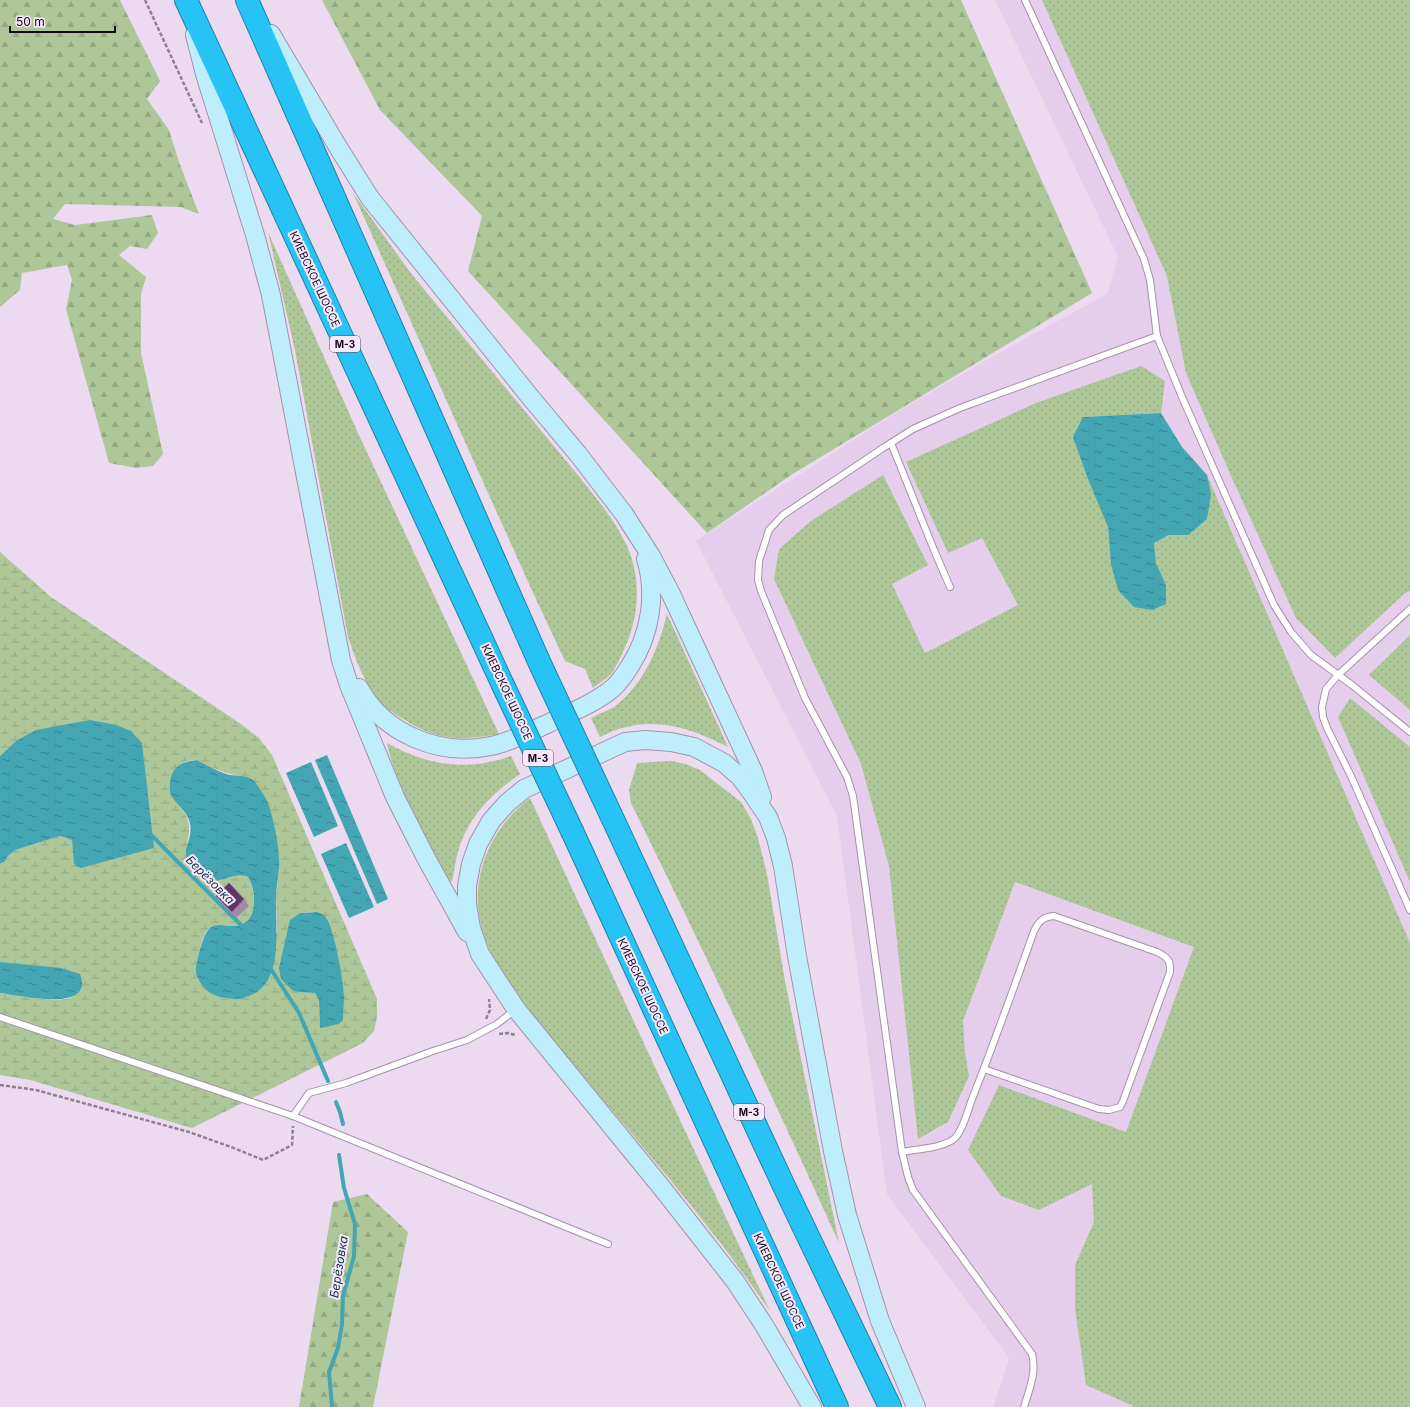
<svg xmlns="http://www.w3.org/2000/svg" width="1410" height="1407" font-family="Inter,sans-serif">
	<defs>
		<pattern id="grass-dots" width="8" height="8" patternUnits="userSpaceOnUse"><rect width="8" height="8" fill="#adc799"/><path d="M2 2h.1M6 6h.1" fill="none" stroke="#94aa83" stroke-width="1.8" stroke-linecap="round"/></pattern>
		<pattern id="forest-firs" width="22" height="20" patternUnits="userSpaceOnUse"><rect width="22" height="20" fill="#adc799"/><path d="M5 1l3.5 6h-7zM16 11l3.5 6h-7z" fill="#94aa83"/></pattern>
		<pattern id="wetland-marsh" width="20" height="14" patternUnits="userSpaceOnUse"><rect width="20" height="14" fill="#adc799"/><path d="M1 5h8M5 5V1M11 12h8M15 12V8" fill="none" stroke="#94aa83"/></pattern>
		<pattern id="water-ripples" width="26" height="14" patternUnits="userSpaceOnUse"><rect width="26" height="14" fill="#43a6b2"/><path d="M2 4q2-2 4 0t4 0M15 11q2-2 4 0t4 0" fill="none" stroke="#378590"/></pattern>
	</defs>
	<rect width="100%" height="100%" fill="#ecdaf1"/>
	<polygon fill="#e5ceec" points="995,0 1410,0 1410,1407 993,1407 1004,1375 1009,1358 887,1194 837,816 696,541 897,412 990,358 1107,294 1118,257"/>
	<g fill="url(#grass-dots)">
		<polygon points="1042,0 1410,0 1410,591 1405,593 1335,658 1296,618 1232,478 1186,373 1167,276"/>
		<path d="M 353,193 L 413,276 L 586,485 C 599,502 614,520 624,540 C 643,576 640,618 622,654 C 619,660 616,667 612,673 C 606,679 599,683 593,688 L 585,669 L 565,661 L 534,595 Z"/>
		<path d="M 268,232 L 358,433 L 499,734 C 461,741 437,741 403,719 C 393,713 384,707 377,698 C 363,680 355,658 348,637 L 295,350 Z"/>
		<polygon points="1141,366 1165,381 1161,413 1083,417 1108,527 1111,564 1166,585 1156,563 1154,543 1169,535 1188,535 1182,447 1207,475 1410,943 1410,1407 1135,1407 1086,1385 1075,1309 1075,1265 1094,1222 1092,1184 1039,1210 1001,1196 968,1150 999,1085 1126,1132 1194,947 1015,882 963,1021 965,1052 969,1076 948,1122 918,1139 889,866 861,764 774,579 779,549 811,521 883,475 928,565 892,584 925,653 1018,605 982,538 948,553 906,462 1036,403"/>
		<path d="M 667,614 L 728,747 C 697,731 662,718 626,727 C 617,729 608,733 600,737 L 591,718 C 598,714 607,711 614,707 C 644,684 658,650 667,614 Z"/>
		<polygon points="1410,635 1410,710 1369,675"/>
		<polygon points="1350,698 1410,747 1410,882 1338,717"/>
		<path d="M 387,743 C 426,765 468,772 511,756 L 520,774 C 492,793 467,818 458,852 C 455,862 454,872 452,882 C 433,866 391,769 387,743 Z"/>
		<path d="M 671,761 L 686,764 L 700,770 L 741,802 L 751,819 L 758,838 L 767,874 L 785,981 L 839,1243 C 772,1095 703,949 631,803 L 629,790 L 637,763 Z"/>
		<path d="M 530,798 L 654,1065 L 770,1311 C 732,1256 690,1203 646,1151 C 615,1114 584,1077 553,1040 C 527,1007 493,970 482,929 C 468,879 490,828 530,798 Z"/>
	</g>
	<g fill="url(#forest-firs)">
		<polygon points="0,0 120,0 160,81 147,99 169,130 179,162 199,214 180,207 65,204 53,219 75,225 152,215 158,233 147,249 130,246 119,255 146,277 141,294 141,353 163,454 153,466 136,468 109,463 66,309 72,280 67,265 22,273 20,290 0,307"/>
		<polygon points="322,0 961,0 1092,293 791,475 707,533 468,271 482,216 380,110"/>
		<polygon points="367,1194 408,1232 373,1407 299,1407 333,1202"/>
	</g>
	<path fill="url(#wetland-marsh)" fill-rule="evenodd" d="M 0,552 L 51,597 L 241,724 L 259,738 L 272,755 L 377,999 L 377,1017 L 374,1031 L 363,1043 L 192,1128 L 30,1080 L 0,1075 L 0,993 C 20,996 47,1002 66,999 C 73,998 78,993 82,989 L 10,964 L 0,962 L 0,864 L 4,862 L 8,856 L 15,850 L 60,836 L 72,840 L 73,845 L 154,848 L 16,741 L 0,756 ZM 197,760 C 212,768 225,774 242,776 L 279,867 L 276,898 L 277,932 L 247,997 L 236,999 L 222,998 L 196,974 C 197,960 200,940 208,929 C 213,928 219,926 224,925 C 227,925 230,926 233,926 C 249,926 255,914 254,901 C 253,892 253,884 248,877 C 235,872 223,883 209,879 L 187,843 C 194,816 183,814 170,793 L 177,767 L 186,761 ZM 309,912 L 317,912 L 326,917 L 333,936 L 339,963 L 320,1027 L 319,1001 L 315,993 L 298,992 L 300,913 Z"/>
	<g fill="url(#water-ripples)">
		<polygon points="1161,413 1182,447 1207,475 1211,494 1207,519 1188,535 1169,535 1154,543 1156,563 1166,585 1166,604 1152,610 1134,607 1118,590 1111,564 1108,527 1088,479 1073,437 1083,417"/>
		<polygon points="90,720 116,725 131,731 142,743 154,848 81,868 76,866 74,863 72,840 60,836 15,850 8,856 4,862 0,864 0,756 16,741 36,730"/>
		<polygon points="327,755 388,899 377,904 315,760"/>
		<path d="M 197,760 C 207,765 218,772 230,775 C 237,776 247,775 253,780 C 258,785 269,802 270,809 C 275,826 280,851 279,868 C 278,879 276,889 276,899 C 275,926 284,979 253,994 C 247,997 240,1000 233,999 C 222,998 211,996 203,987 C 201,984 197,977 196,973 C 195,965 203,933 210,928 C 218,923 225,926 233,926 C 247,926 254,916 254,902 C 254,893 253,885 248,877 C 230,870 220,890 198,873 C 172,852 197,842 189,820 C 186,811 176,804 171,795 C 169,792 170,787 170,783 C 172,766 181,762 197,760 Z"/>
		<polygon points="311,762 338,826 314,837 286,773"/>
		<polygon points="346,843 374,907 349,918 321,854"/>
		<path d="M 317,912 C 320,913 323,914 325,916 C 334,926 344,983 344,998 C 344,1005 343,1012 343,1020 L 339,1024 L 320,1028 L 319,1001 L 315,993 L 298,992 L 292,990 L 281,979 L 279,968 L 290,920 L 300,913 Z"/>
		<path d="M 0,962 L 61,968 L 80,974 C 96,1014 18,995 0,993 Z"/>
	</g>
	<g fill="none" stroke-linecap="round" stroke-linejoin="round">
		<g stroke="#43a6b2" stroke-width="4">
			<polyline points="149,833 244,928"/>
			<polyline points="269,966 299,1013 328,1081"/>
			<polyline points="336,1102 340,1112 343,1124"/>
			<polyline points="332,1407 329,1372 338,1348 342,1324 343,1296 354,1256 355,1224 344,1188 339,1155"/>
		</g>
		<defs>
			<g id="lane">
				<polyline points="1025,0 1144,259 1150,280 1157,336 1182,397 1274,605 1291,632 1311,655 1352,685 1410,732"/>
				<polyline points="891,443 934,550 950,587"/>
				<polyline points="1410,609 1338,675 1326,689 1322,707 1323,717 1327,728 1351,776 1410,910"/>
				<polyline points="0,1017 293,1116 309,1093 346,1083 433,1051 467,1040 497,1024 515,1010"/>
				<polyline points="293,1116 608,1244"/>
				<path d="M 902,1152 C 917,1149 944,1148 955,1138 C 963,1130 968,1110 972,1099 C 994,1044 1014,987 1034,931 C 1039,921 1043,917 1054,916 L 1157,952 C 1167,957 1171,960 1170,972 L 1123,1101 L 1120,1107 L 1109,1110 L 1099,1109 L 984,1069"/>
				<path d="M 1024,1407 C 1029,1390 1037,1372 1032,1354 L 913,1190 L 908,1177 L 902,1152 L 853,796 L 847,777 L 805,698 L 761,591 L 758,580 L 759,561 L 769,530 L 783,515 L 883,448 L 913,429 L 960,408 L 1157,336"/>
			</g>
			<g id="secondary">
				<polyline points="271,34 338,147 370,198 531,398 578,454 624,514 651,556 671,594 753,771 762,797"/>
				<polyline points="195,35 205,74 255,235 271,295 341,660 349,685 395,797 426,858 467,932"/>
				<path d="M 359,688 C 384,734 440,757 491,746 C 510,742 529,732 547,724 C 569,713 594,704 613,688 C 620,682 625,674 630,666 C 650,635 657,595 646,559"/>
				<polyline points="812,1407 764,1325 735,1281 662,1188 516,1009 480,954 471,928 467,904 467,886 471,864 478,844 491,821 507,803 524,789 625,742 645,740 671,742 694,747 724,763 740,777 749,789 768,817 776,838 783,866 797,956 833,1151 847,1215 880,1321 916,1407"/>
			</g>
			<g id="highway">
				<polyline points="186,0 502,683"/>
				<polyline points="247,0 541,666"/>
				<polyline points="611,815 783,1184 890,1407"/>
				<polyline points="573,833 837,1407"/>
			</g>
		</defs>
		<use href="#lane" stroke="#a392a8" stroke-width="8"/>
		<use href="#secondary" stroke="#a392a8" stroke-width="20"/>
		<use href="#highway" stroke="#1f83a5" stroke-width="24"/>
		<g stroke="#8d8091" stroke-width="2.5" stroke-dasharray="4 2" stroke-linecap="butt">
			<polyline points="145,0 202,123"/>
			<polyline points="486,1019 490,1010 489,999"/>
			<polyline points="499,1034 508,1033 516,1035"/>
			<polyline points="0,1085 36,1090 189,1132 231,1147 263,1160 292,1145 293,1126"/>
		</g>
		<use href="#lane" stroke="#fff" stroke-width="6"/>
		<use href="#secondary" stroke="#beedfc" stroke-width="18"/>
		<use href="#highway" stroke="#26c3f4" stroke-width="22"/>
		<defs>
			<g id="highway-bridge">
				<polyline points="541,666 611,815"/>
				<polyline points="502,683 573,833"/>
			</g>
		</defs>
		<use href="#highway-bridge" stroke="#1f83a5" stroke-width="24" stroke-linecap="butt"/>
		<use href="#highway-bridge" stroke="#26c3f4" stroke-width="22"/>
	</g>
	<polygon fill="#a488ac" points="216,896 244,899 249,906 236,918 221,903"/>
	<polygon fill="#5d3667" stroke="#886790" points="229,883 244,899 232,912 216,896"/>
	<g text-anchor="middle" stroke-width="4" stroke-linejoin="round" paint-order="stroke">
		<g fill="#f9e7fe" stroke="#574d5a" stroke-width="1">
			<rect x="330" y="336" width="30" height="16" rx="3"/>
			<rect x="523" y="750" width="30" height="16" rx="3"/>
			<rect x="734" y="1104" width="30" height="16" rx="3"/>
		</g>
		<g font-size="10" font-weight="bold" fill="#110b13">
			<text x="345" y="348">М-3</text>
			<text x="538" y="762">М-3</text>
			<text x="749" y="1116">М-3</text>
		</g>
		<g font-size="11" fill="#110b13" stroke="#f9e7fe">
			<text transform="translate(315 279) rotate(65)" y="4">КИЕВСКОЕ ШОССЕ</text>
			<text transform="translate(507 692) rotate(65)" y="4">КИЕВСКОЕ ШОССЕ</text>
			<text transform="translate(643 986) rotate(65)" y="4">КИЕВСКОЕ ШОССЕ</text>
			<text transform="translate(779 1281) rotate(65)" y="4">КИЕВСКОЕ ШОССЕ</text>
		</g>
		<g font-size="12" font-style="italic" fill="#07373c" stroke="#f9e7fe">
			<text transform="translate(210 880) rotate(45)" y="4">Берёзовка</text>
			<text transform="translate(339 1267) rotate(-81)" y="4">Берёзовка</text>
		</g>
	</g>
	<path d="M10 26v6h105v-6" fill="none" stroke="#110b13" stroke-width="2"/>
	<text x="16" y="26" font-size="12" fill="#110b13" stroke="#f9e7fe" stroke-width="3" paint-order="stroke">50 m</text>
</svg>
